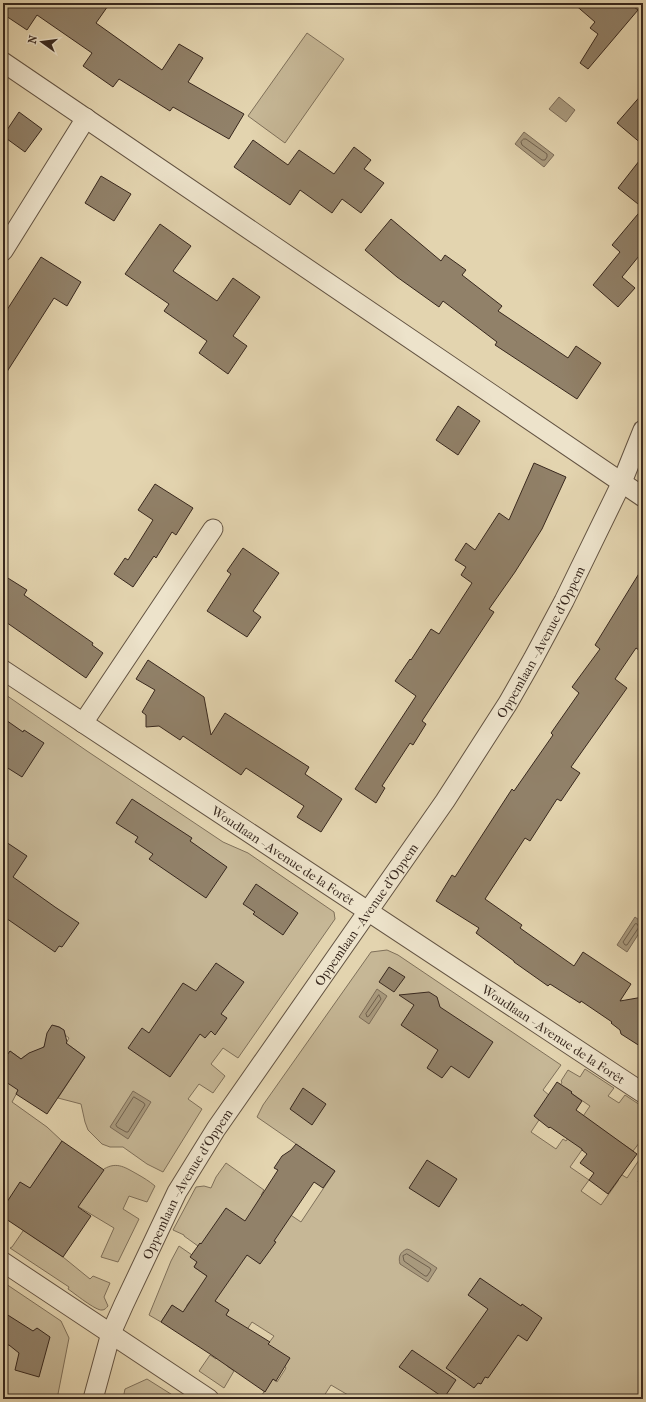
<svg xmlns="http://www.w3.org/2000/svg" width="646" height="1402" font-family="'IM FELL French Canon',serif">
	<rect width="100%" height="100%" fill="#e3d4af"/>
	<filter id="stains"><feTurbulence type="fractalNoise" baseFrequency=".005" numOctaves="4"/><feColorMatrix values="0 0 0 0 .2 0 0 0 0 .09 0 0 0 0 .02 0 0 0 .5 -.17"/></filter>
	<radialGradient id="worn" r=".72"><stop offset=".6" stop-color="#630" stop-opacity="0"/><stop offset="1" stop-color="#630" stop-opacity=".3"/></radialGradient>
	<g fill="#c6b796" stroke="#7f705a">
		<polygon points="307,33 344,59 285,143 248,116"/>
		<path d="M 3,693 L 87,751 L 223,842 L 248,853 L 334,912 L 335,919 L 238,1058 L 223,1048 L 211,1064 L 225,1076 L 213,1093 L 199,1084 L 188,1099 L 202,1109 L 163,1172 L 147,1164 L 123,1147 L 110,1147 L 102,1144 L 88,1130 L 85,1122 L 81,1104 L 58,1098 L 85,1057 L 66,1043 L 69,1038 L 65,1035 C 64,1029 60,1026 54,1026 C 51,1033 47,1045 41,1049 C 35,1052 27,1053 21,1059 L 10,1051 L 3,1061 Z"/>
		<polygon points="387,950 398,955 561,1065 543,1090 550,1096 544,1102 534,1116 539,1120 531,1132 556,1149 563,1139 566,1141 590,1106 571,1093 572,1092 566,1088 565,1089 560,1086 562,1082 561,1081 568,1070 580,1077 585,1069 614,1088 608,1096 619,1103 625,1095 643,1107 643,1138 633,1151 598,1127 570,1167 589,1180 581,1191 601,1205 618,1181 619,1173 627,1178 643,1154 643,1173 638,1182 643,1186 643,1399 346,1399 348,1395 331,1385 322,1399 314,1399 309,1396 307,1399 259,1399 273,1379 277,1382 286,1368 268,1344 274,1336 252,1322 233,1351 235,1353 227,1366 234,1371 224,1388 199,1371 210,1355 216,1359 229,1340 216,1329 229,1310 197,1292 187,1305 186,1315 172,1305 161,1322 149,1315 171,1261 179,1246 192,1255 197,1262 194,1267 221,1286 228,1275 232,1277 237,1269 200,1243 198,1246 184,1236 184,1235 173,1230 196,1187 204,1186 211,1188 216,1177 226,1163 264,1190 261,1195 301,1222 335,1171 257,1117 263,1105 371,952"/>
		<path d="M 3,1080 L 20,1087 L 12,1102 L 47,1127 L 62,1141 L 45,1166 L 88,1193 C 92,1187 99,1173 104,1169 C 117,1161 126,1168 137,1174 C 144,1178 149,1181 155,1186 L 147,1202 L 129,1196 L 123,1209 L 139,1219 L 118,1262 L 101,1257 L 114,1228 L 59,1195 L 32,1236 L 63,1257 L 90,1279 L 93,1276 L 110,1283 L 104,1297 L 108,1306 C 106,1308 105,1310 102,1310 C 96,1311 74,1293 68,1289 L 69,1287 L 10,1248 L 12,1247 L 45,1199 L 3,1208 Z"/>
		<polygon points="3,1282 61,1321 69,1338 57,1399 3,1399"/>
		<polygon points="147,1379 174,1396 172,1399 123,1399 125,1389"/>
	</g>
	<g fill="#a99a7e" stroke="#7c6c58">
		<polygon points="559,97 575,110 566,122 549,109"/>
		<polygon points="524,132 554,155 544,167 515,144"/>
		<polygon points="635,917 643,923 643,927 627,952 617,945"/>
		<polygon points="377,989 387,996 369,1024 359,1017"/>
		<polygon points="133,1091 151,1102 128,1139 110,1127"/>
		<path d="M 407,1249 L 410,1250 L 437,1268 L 428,1282 L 400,1264 C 398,1257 400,1252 407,1249 Z"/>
	</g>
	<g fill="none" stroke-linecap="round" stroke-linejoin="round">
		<g stroke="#70614e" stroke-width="1">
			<polygon points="524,139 526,139 547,154 547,157 545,160 542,160 522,145 521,142"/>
			<polygon points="637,924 639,927 627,945 625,945 623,942 635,924"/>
			<polygon points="379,995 381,999 369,1016 367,1017 366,1014"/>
			<polygon points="134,1097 144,1103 145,1105 128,1132 126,1132 117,1127 116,1125"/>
			<polygon points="407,1254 430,1268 431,1270 427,1276 425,1276 404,1261 403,1256"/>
		</g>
	</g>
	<g fill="#918169" stroke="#38281e">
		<polygon points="3,3 110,3 96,23 162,70 179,44 203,58 188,82 244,114 229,139 173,107 170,111 119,79 113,87 83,66 92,53 37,15 27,30 3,14"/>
		<polygon points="573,3 629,3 638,10 588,69 580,63 598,34 590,28 595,22"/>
		<polygon points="643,93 643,145 617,123"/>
		<polygon points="19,112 42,129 25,152 3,136"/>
		<polygon points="253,140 288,165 299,150 334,174 354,147 371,160 364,169 384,183 361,213 342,199 332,213 300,190 290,205 234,167"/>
		<polygon points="643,156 643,251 622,277 635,288 618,307 593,285 620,252 612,245 643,208 618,188"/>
		<polygon points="101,176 131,194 114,221 85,203"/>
		<polygon points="391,219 441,261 445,255 466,270 462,275 502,306 498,311 568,358 576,346 601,363 577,399 495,345 497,342 443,301 439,307 397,277 365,250"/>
		<polygon points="160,224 191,246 173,271 217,301 233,278 260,297 233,336 247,346 228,374 199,353 207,341 164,311 169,304 125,274"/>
		<polygon points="41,257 81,282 67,306 54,298 3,378 3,316"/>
		<polygon points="458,406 480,421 458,455 436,440"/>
		<polygon points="534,463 566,477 542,529 515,572 489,609 494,612 422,721 426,724 413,745 410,743 382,786 385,788 376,803 355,789 416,696 395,681 410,659 411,660 431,629 439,634 472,583 461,575 466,567 455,560 466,543 475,550 499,513 509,520"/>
		<polygon points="155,484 193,508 176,535 172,532 156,558 154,556 133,587 114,574 125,558 128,560 153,520 138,510"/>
		<polygon points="243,548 279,573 253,611 261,617 247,637 207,611 231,574 227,571"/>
		<polygon points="643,567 643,653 636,648 615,679 627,688 571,767 580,773 561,801 557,799 530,841 525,838 485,899 522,925 520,928 574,966 583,952 631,984 620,1001 643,997 643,1048 621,1034 620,1030 611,1023 612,1022 581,1001 580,1003 550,984 548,986 514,962 514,961 476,933 479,928 436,901 452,875 455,877 512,789 514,791 553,735 551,733 579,693 572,687 600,649 595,645"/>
		<polygon points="3,575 27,590 24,595 93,643 92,645 103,653 86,678 3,620"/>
		<polygon points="148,660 204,697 211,735 225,713 309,767 305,774 342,799 321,832 297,817 304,806 246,768 241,775 183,736 180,740 159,726 146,727 146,715 142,712 155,690 136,679"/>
		<polygon points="3,718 23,732 24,730 44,743 22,777 3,765"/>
		<polygon points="132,799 192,838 190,841 227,867 206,898 149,859 153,854 135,842 138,837 116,823"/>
		<polygon points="3,840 27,856 13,877 55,907 79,923 62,947 59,946 55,952 3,916"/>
		<polygon points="256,884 298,913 283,935 253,914 255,912 243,904"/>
		<polygon points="216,963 244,982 221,1014 227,1018 215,1035 211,1031 205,1038 200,1034 170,1077 128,1048 142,1028 149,1033 183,983 196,991"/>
		<polygon points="389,967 405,977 394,992 379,982"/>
		<polygon points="429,992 437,997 440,1007 493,1042 469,1078 451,1066 442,1078 427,1068 438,1050 401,1025 414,1005 399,995"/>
		<polygon points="52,1025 59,1027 64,1030 67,1042 66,1043 85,1057 47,1114 16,1094 18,1090 3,1080 3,1061 10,1051 21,1059 29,1053 44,1047 47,1033"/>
		<polygon points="557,1082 572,1092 571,1093 582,1101 576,1110 637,1154 608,1194 589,1180 594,1173 580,1163 587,1154 582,1150 582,1149 550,1127 549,1128 534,1116"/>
		<polygon points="303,1088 326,1104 312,1125 290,1109"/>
		<polygon points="62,1141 104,1170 78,1207 91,1216 63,1257 3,1217 3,1208 20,1182 30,1188"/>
		<polygon points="296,1144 335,1171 323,1188 314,1182 274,1241 276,1242 260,1264 247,1255 215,1301 229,1310 226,1315 270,1342 268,1344 290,1358 276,1381 273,1379 265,1392 210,1354 161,1322 172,1305 183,1312 207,1276 194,1267 197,1262 190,1257 200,1243 201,1244 226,1208 245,1221 278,1170 274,1168 282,1156 291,1150"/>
		<polygon points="427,1160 457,1179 439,1207 409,1188"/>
		<polygon points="480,1278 521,1306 522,1304 542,1318 527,1341 518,1335 488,1378 485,1377 481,1384 478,1383 474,1388 446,1368 488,1309 468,1295"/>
		<polygon points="3,1312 33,1331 37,1328 50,1337 39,1377 15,1370 19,1353 9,1345 3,1345"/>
		<polygon points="412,1350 456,1380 444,1398 399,1367"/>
	</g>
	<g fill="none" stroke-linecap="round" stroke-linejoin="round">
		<defs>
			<g id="street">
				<polyline points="3,62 643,497"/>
				<polyline points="3,251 86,118"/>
				<path id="s1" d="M 3,670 L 643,1093"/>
				<polyline points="83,723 213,529"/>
				<polyline points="3,1262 209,1399"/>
				<path id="s2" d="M 93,1399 L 111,1333 L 124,1304 L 177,1192 L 216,1129 L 445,801 L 508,703 L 533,659 L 564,601 L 622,482 L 643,430"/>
			</g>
		</defs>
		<use href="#street" stroke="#635342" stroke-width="21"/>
		<use href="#street" stroke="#ede3cb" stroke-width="19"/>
	</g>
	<g text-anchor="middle" stroke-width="4" stroke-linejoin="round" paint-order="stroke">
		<g font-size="13" fill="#38281e" stroke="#ede3cb">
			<text dy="5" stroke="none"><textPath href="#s2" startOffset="884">Oppemlaan - Avenue d'Oppem</textPath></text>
			<text dy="5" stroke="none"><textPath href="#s1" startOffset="336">Woudlaan - Avenue de la Forêt</textPath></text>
			<text dy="5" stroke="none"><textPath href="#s2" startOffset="560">Oppemlaan - Avenue d'Oppem</textPath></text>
			<text dy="5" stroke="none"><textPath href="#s1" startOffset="660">Woudlaan - Avenue de la Forêt</textPath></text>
			<text dy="5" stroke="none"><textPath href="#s2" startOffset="236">Oppemlaan - Avenue d'Oppem</textPath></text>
		</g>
	</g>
	<rect width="646" height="1402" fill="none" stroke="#e3d4af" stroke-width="16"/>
	<rect x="4" y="4" width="638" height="1394" fill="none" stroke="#38281e" stroke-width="2"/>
	<rect x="8" y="8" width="630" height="1386" fill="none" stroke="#38281e"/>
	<g transform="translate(42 42) rotate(284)" stroke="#ede3cb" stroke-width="3" paint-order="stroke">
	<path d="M0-3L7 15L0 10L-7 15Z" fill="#38281e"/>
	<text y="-6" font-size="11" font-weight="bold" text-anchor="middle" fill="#38281e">N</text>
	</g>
	<rect width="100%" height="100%" filter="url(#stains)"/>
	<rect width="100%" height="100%" fill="url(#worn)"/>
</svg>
